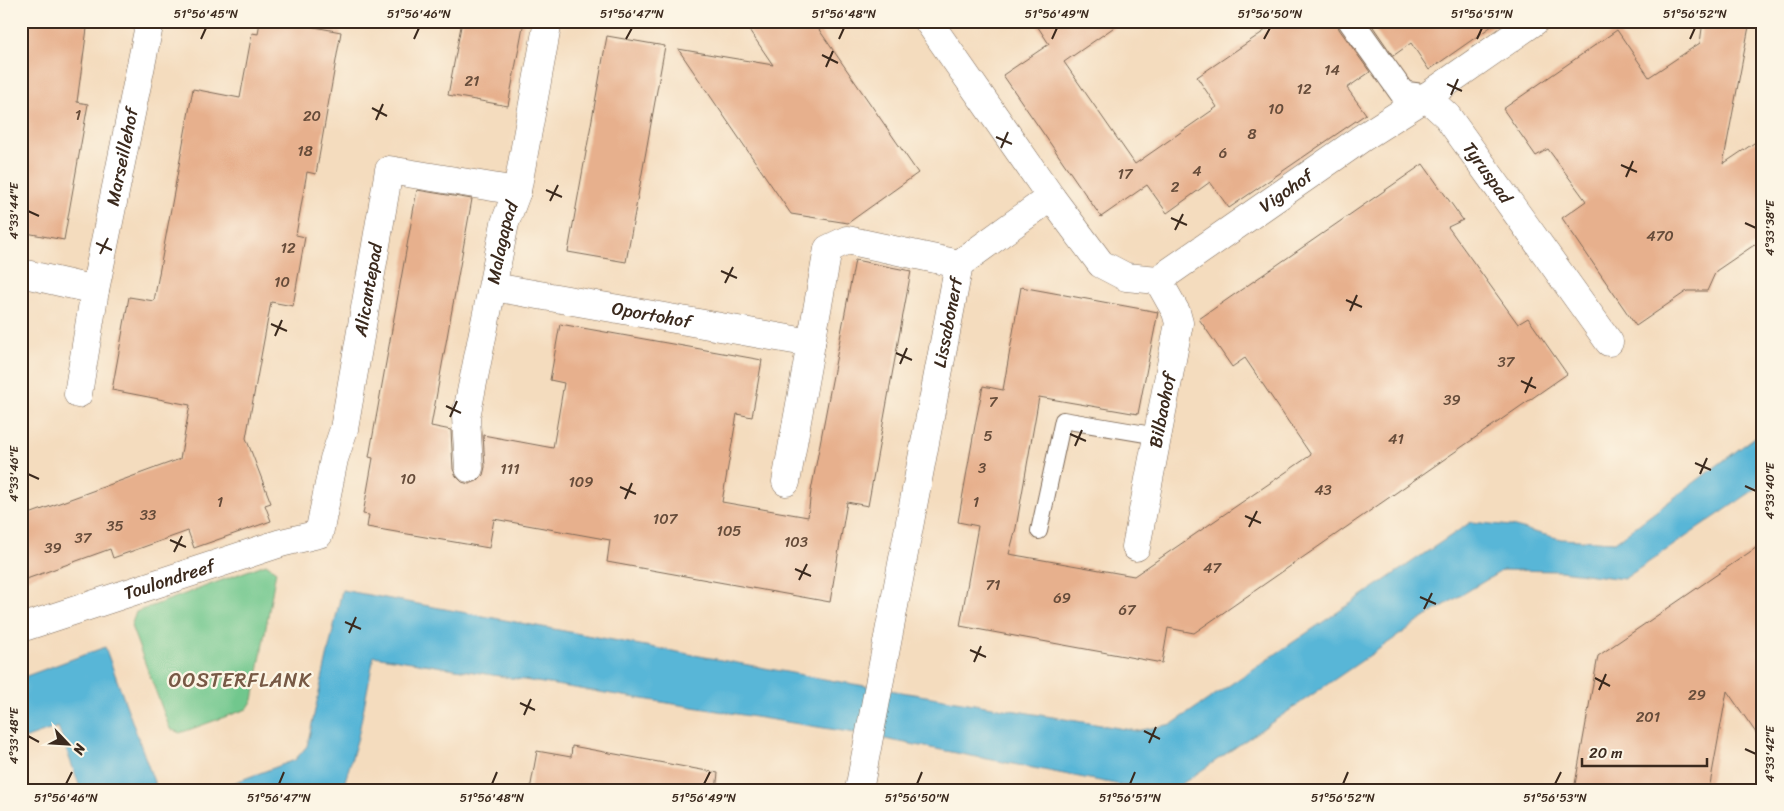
<svg xmlns="http://www.w3.org/2000/svg" width="1784" height="811" font-family="Sriracha,sans-serif">
	<rect width="100%" height="100%" fill="#fcf5e5"/>
	<filter id="ink" filterUnits="userSpaceOnUse"><feTurbulence type="fractalNoise" baseFrequency=".02" numOctaves="2"/><feDisplacementMap in="SourceGraphic" scale="10" xChannelSelector="R" yChannelSelector="G"/><feConvolveMatrix kernelMatrix="1 2 1 2 8 2 1 2 1" color-interpolation-filters="sRGB"/></filter>
	<filter id="wash" filterUnits="userSpaceOnUse"><feTurbulence type="fractalNoise" baseFrequency=".0096" numOctaves="4" result="noise"/><feDisplacementMap in="SourceGraphic" scale="20" xChannelSelector="R" yChannelSelector="G"/><feGaussianBlur stdDeviation="1.12" result="paint"/><feColorMatrix in="noise" values="0 0 0 0 0 0 0 0 0 0 0 0 0 0 0 0 0 1.4 0 .05"/><feComposite in="paint" operator="in"/></filter>
	<g filter="url(#wash)">
		<rect width="100%" height="100%" fill="#f4dcbe"/>
		<polygon fill="#71c78d" stroke="#567856" points="266,564 276,571 253,700 247,709 180,733 170,729 131,626 136,612"/>
		<g fill="#59b6d7" stroke="#4a707a">
			<polygon points="1763,431 1763,484 1624,579 1561,571 1503,570 1433,612 1173,790 1146,790 849,732 374,656 358,737 343,788 341,790 214,790 295,760 307,746 342,590 835,681 1137,731 1172,724 1471,522 1511,526 1561,539 1615,542"/>
			<polygon points="105,647 157,790 81,790 58,727 21,740 21,678"/>
		</g>
		<g id="blocks">
			<g fill="#e7b08d">
				<polygon points="21,21 88,21 77,102 88,104 64,240 21,232"/>
				<polygon points="260,21 283,21 341,32 316,174 307,172 296,235 305,237 293,306 271,302 246,438 271,503 265,505 271,521 194,548 188,531 113,558 110,549 21,581 21,517 180,459 190,405 112,390 129,297 154,301 193,89 240,98 252,33 258,34"/>
				<polygon points="462,21 524,21 508,106 448,95"/>
				<polygon points="743,21 813,21 918,173 848,223 791,214 678,49 773,65"/>
				<polygon points="1034,21 1123,21 1064,62 1135,164 1217,107 1197,77 1279,21 1337,21 1339,29 1370,72 1347,88 1366,114 1229,208 1210,182 1167,213 1147,185 1101,217 1003,75 1049,44"/>
				<polygon points="1369,21 1499,21 1429,70 1411,43 1393,56"/>
				<polygon points="1703,21 1750,21 1723,164 1763,137 1763,239 1716,271 1707,291 1687,291 1636,326 1562,218 1586,201 1548,149 1536,156 1503,109 1617,30 1649,77 1700,43"/>
				<polygon points="607,36 665,46 626,262 568,252"/>
				<polygon points="1423,164 1463,220 1448,227 1518,324 1528,318 1567,374 1194,633 1168,628 1162,663 960,626 978,526 958,522 976,420 983,386 1003,390 1021,287 1158,312 1138,414 1039,397 1016,528 1009,554 1134,576 1311,455 1245,358 1232,367 1199,319"/>
				<polygon points="417,190 472,199 431,426 451,430 453,469 456,476 462,482 469,484 477,481 483,475 485,467 483,435 553,448 564,383 550,380 560,324 762,360 752,417 737,414 722,502 808,517 811,491 855,260 911,271 868,506 847,502 830,602 607,562 610,540 494,519 489,548 367,527 369,515 363,514 373,458 369,457"/>
				<polygon points="1763,543 1763,743 1727,691 1709,790 1574,790 1598,656"/>
				<polygon points="572,746 718,773 716,790 530,790 537,751 571,757"/>
			</g>
		</g>
	</g>
	<g filter="url(#ink)">
		<use href="#blocks" fill-opacity="0" stroke="#7c6856" stroke-width="1"/>
		<g fill="none" stroke-linecap="round" stroke-linejoin="round">
			<defs>
				<polyline id="service" points="1039,531 1063,420 1158,436"/>
				<polyline id="pedestrian" points="1351,21 1403,94 1426,97"/>
				<g id="minor">
					<path id="s1" d="M 1426,97 L 1447,116 L 1609,342"/>
					<path id="s2" d="M 1051,197 L 1101,264 L 1126,277 L 1158,280 L 1362,138 L 1426,97 L 1535,21"/>
					<path id="s3" d="M 21,273 L 95,290 L 150,21"/>
					<path id="s4" d="M 493,287 L 811,343"/>
					<polyline points="78,394 95,290"/>
					<path id="s5" d="M 469,468 L 466,417 L 505,223 L 517,191 L 548,21"/>
					<polyline points="786,482 828,249 847,240 959,264"/>
					<path id="s6" d="M 1136,547 L 1179,323 L 1176,312 L 1158,280"/>
					<path id="s7" d="M 21,628 L 281,543 L 319,534 L 334,459 L 344,429 L 389,170 L 517,191"/>
					<path id="s8" d="M 859,790 L 959,264 L 1051,197 L 928,21"/>
				</g>
			</defs>
			<use href="#service" stroke="#7c6856" stroke-width="18"/>
			<use href="#pedestrian" stroke="#7c6856" stroke-width="27"/>
			<use href="#minor" stroke="#7c6856" stroke-width="29"/>
			<use href="#service" stroke="#fff" stroke-width="16"/>
			<use href="#pedestrian" stroke="#fff" stroke-width="25"/>
			<use href="#minor" stroke="#fff" stroke-width="28"/>
		</g>
	</g>
	<path fill="none" stroke="#3b2a1e" stroke-width="2" d="M 201,39 L 206,28M 414,39 L 419,28M 626,39 L 632,28M 839,39 L 844,28M 1052,39 L 1057,28M 1264,39 L 1270,28M 1477,39 L 1482,28M 1690,39 L 1695,28M 822,55 L 838,63M 826,67 L 833,51M 1447,84 L 1462,91M 1451,95 L 1458,79M 372,108 L 387,116M 376,120 L 383,104M 996,137 L 1012,144M 1001,148 L 1008,132M 1621,165 L 1637,172M 1626,177 L 1633,161M 546,190 L 562,197M 550,201 L 558,185M 28,211 L 39,216M 1171,218 L 1187,225M 1745,223 L 1756,228M 1175,230 L 1183,214M 96,243 L 112,250M 100,254 L 108,238M 721,271 L 737,278M 725,283 L 733,267M 1346,300 L 1362,307M 1350,311 L 1357,295M 271,324 L 287,331M 275,336 L 282,320M 896,353 L 912,360M 900,364 L 907,348M 1521,381 L 1536,388M 1525,393 L 1532,377M 446,406 L 461,413M 450,417 L 457,401M 1070,434 L 1086,441M 1075,446 L 1082,430M 1695,463 L 1711,470M 28,474 L 39,479M 1700,474 L 1707,458M 1745,486 L 1756,491M 620,487 L 636,494M 625,499 L 632,483M 1245,516 L 1261,523M 1249,527 L 1257,511M 170,540 L 186,547M 174,552 L 182,536M 795,569 L 811,576M 799,580 L 807,564M 1420,597 L 1436,604M 1424,609 L 1432,593M 345,622 L 361,629M 349,633 L 356,617M 970,650 L 986,657M 974,662 L 981,646M 1595,678 L 1610,686M 1599,690 L 1606,674M 520,703 L 535,710M 524,715 L 531,699M 1144,731 L 1160,739M 28,736 L 39,742M 1149,743 L 1156,727M 1745,749 L 1756,754M 66,784 L 72,772M 279,784 L 284,772M 492,784 L 497,772M 704,784 L 710,772M 917,784 L 922,772M 1130,784 L 1135,772M 1343,784 L 1348,772M 1555,784 L 1561,772"/>
	<g text-anchor="middle" stroke-width="4.5" stroke-linejoin="round" paint-order="stroke">
		<g font-size="15" fill="#664c3a">
			<text x="1332" y="75">14</text>
			<text x="472" y="86">21</text>
			<text x="1304" y="94">12</text>
			<text x="1276" y="114">10</text>
			<text x="78" y="120">1</text>
			<text x="312" y="121">20</text>
			<text x="1252" y="139">8</text>
			<text x="305" y="156">18</text>
			<text x="1223" y="158">6</text>
			<text x="1197" y="176">4</text>
			<text x="1125" y="179">17</text>
			<text x="1175" y="192">2</text>
			<text x="1660" y="241">470</text>
			<text x="288" y="253">12</text>
			<text x="282" y="287">10</text>
			<text x="1506" y="367">37</text>
			<text x="1452" y="405">39</text>
			<text x="993" y="407">7</text>
			<text x="988" y="441">5</text>
			<text x="1396" y="444">41</text>
			<text x="982" y="473">3</text>
			<text x="510" y="474">111</text>
			<text x="408" y="484">10</text>
			<text x="581" y="487">109</text>
			<text x="1323" y="495">43</text>
			<text x="220" y="507">1</text>
			<text x="976" y="507">1</text>
			<text x="148" y="520">33</text>
			<text x="665" y="524">107</text>
			<text x="115" y="531">35</text>
			<text x="729" y="536">105</text>
			<text x="83" y="543">37</text>
			<text x="796" y="547">103</text>
			<text x="53" y="553">39</text>
			<text x="1212" y="573">47</text>
			<text x="993" y="590">71</text>
			<text x="1062" y="603">69</text>
			<text x="1127" y="615">67</text>
			<text x="1697" y="700">29</text>
			<text x="1648" y="722">201</text>
		</g>
		<g font-size="18" fill="#3b2a1e" stroke="#fcf5e5">
			<text dy="6" stroke="none"><textPath href="#s3" startOffset="212">Marseillehof</textPath></text>
			<text dy="6" stroke="none"><textPath href="#s1" startOffset="98">Tyruspad</textPath></text>
			<text dy="6" stroke="none"><textPath href="#s2" startOffset="300">Vigohof</textPath></text>
			<text dy="6" stroke="none"><textPath href="#s5" startOffset="229">Malagapad</textPath></text>
			<text dy="6" stroke="none"><textPath href="#s7" startOffset="562">Alicantepad</textPath></text>
			<text dy="6" stroke="none"><textPath href="#s4" startOffset="161">Oportohof</textPath></text>
			<text dy="6" stroke="none"><textPath href="#s8" startOffset="476">Lissabonerf</textPath></text>
			<text dy="6" stroke="none"><textPath href="#s6" startOffset="139">Bilbaohof</textPath></text>
			<text dy="6" stroke="none"><textPath href="#s7" startOffset="156">Toulondreef</textPath></text>
		</g>
		<g font-size="20" letter-spacing="1" fill="#775945" stroke="#fcf5e5">
			<text x="240" y="687">OOSTERFLANK</text>
		</g>
	</g>
	<rect width="1784" height="811" fill="none" stroke="#fcf5e5" stroke-width="55"/>
	<g transform="translate(68 744) rotate(115)" stroke="#fcf5e5" stroke-width="4" paint-order="stroke">
	<path d="M0-4L9 19L0 12L-9 19Z" fill="#3b2a1e"/>
	<text y="-8" font-size="14" font-weight="bold" text-anchor="middle" fill="#3b2a1e">N</text>
	</g>
	<path d="M1582 758v8h125v-8" fill="none" stroke="#3b2a1e" stroke-width="2.5"/>
	<text x="1589" y="758" font-size="15" fill="#3b2a1e" stroke="#fcf5e5" stroke-width="4" paint-order="stroke">20 m</text>
	<rect x="28" y="28" width="1728" height="756" fill="none" stroke="#3b2a1e" stroke-width="2"/>
	<g font-size="12" text-anchor="middle" fill="#3b2a1e">
		<text x="206" y="18">51°56'45"N</text>
		<text x="419" y="18">51°56'46"N</text>
		<text x="632" y="18">51°56'47"N</text>
		<text x="844" y="18">51°56'48"N</text>
		<text x="1057" y="18">51°56'49"N</text>
		<text x="1270" y="18">51°56'50"N</text>
		<text x="1482" y="18">51°56'51"N</text>
		<text x="1695" y="18">51°56'52"N</text>
		<text transform="translate(14 211) rotate(-90)" y="4">4°33'44"E</text>
		<text transform="translate(1770 228) rotate(-90)" y="4">4°33'38"E</text>
		<text transform="translate(14 474) rotate(-90)" y="4">4°33'46"E</text>
		<text transform="translate(1770 491) rotate(-90)" y="4">4°33'40"E</text>
		<text transform="translate(14 736) rotate(-90)" y="4">4°33'48"E</text>
		<text transform="translate(1770 754) rotate(-90)" y="4">4°33'42"E</text>
		<text x="66" y="802">51°56'46"N</text>
		<text x="279" y="802">51°56'47"N</text>
		<text x="492" y="802">51°56'48"N</text>
		<text x="704" y="802">51°56'49"N</text>
		<text x="917" y="802">51°56'50"N</text>
		<text x="1130" y="802">51°56'51"N</text>
		<text x="1343" y="802">51°56'52"N</text>
		<text x="1555" y="802">51°56'53"N</text>
	</g>
</svg>
